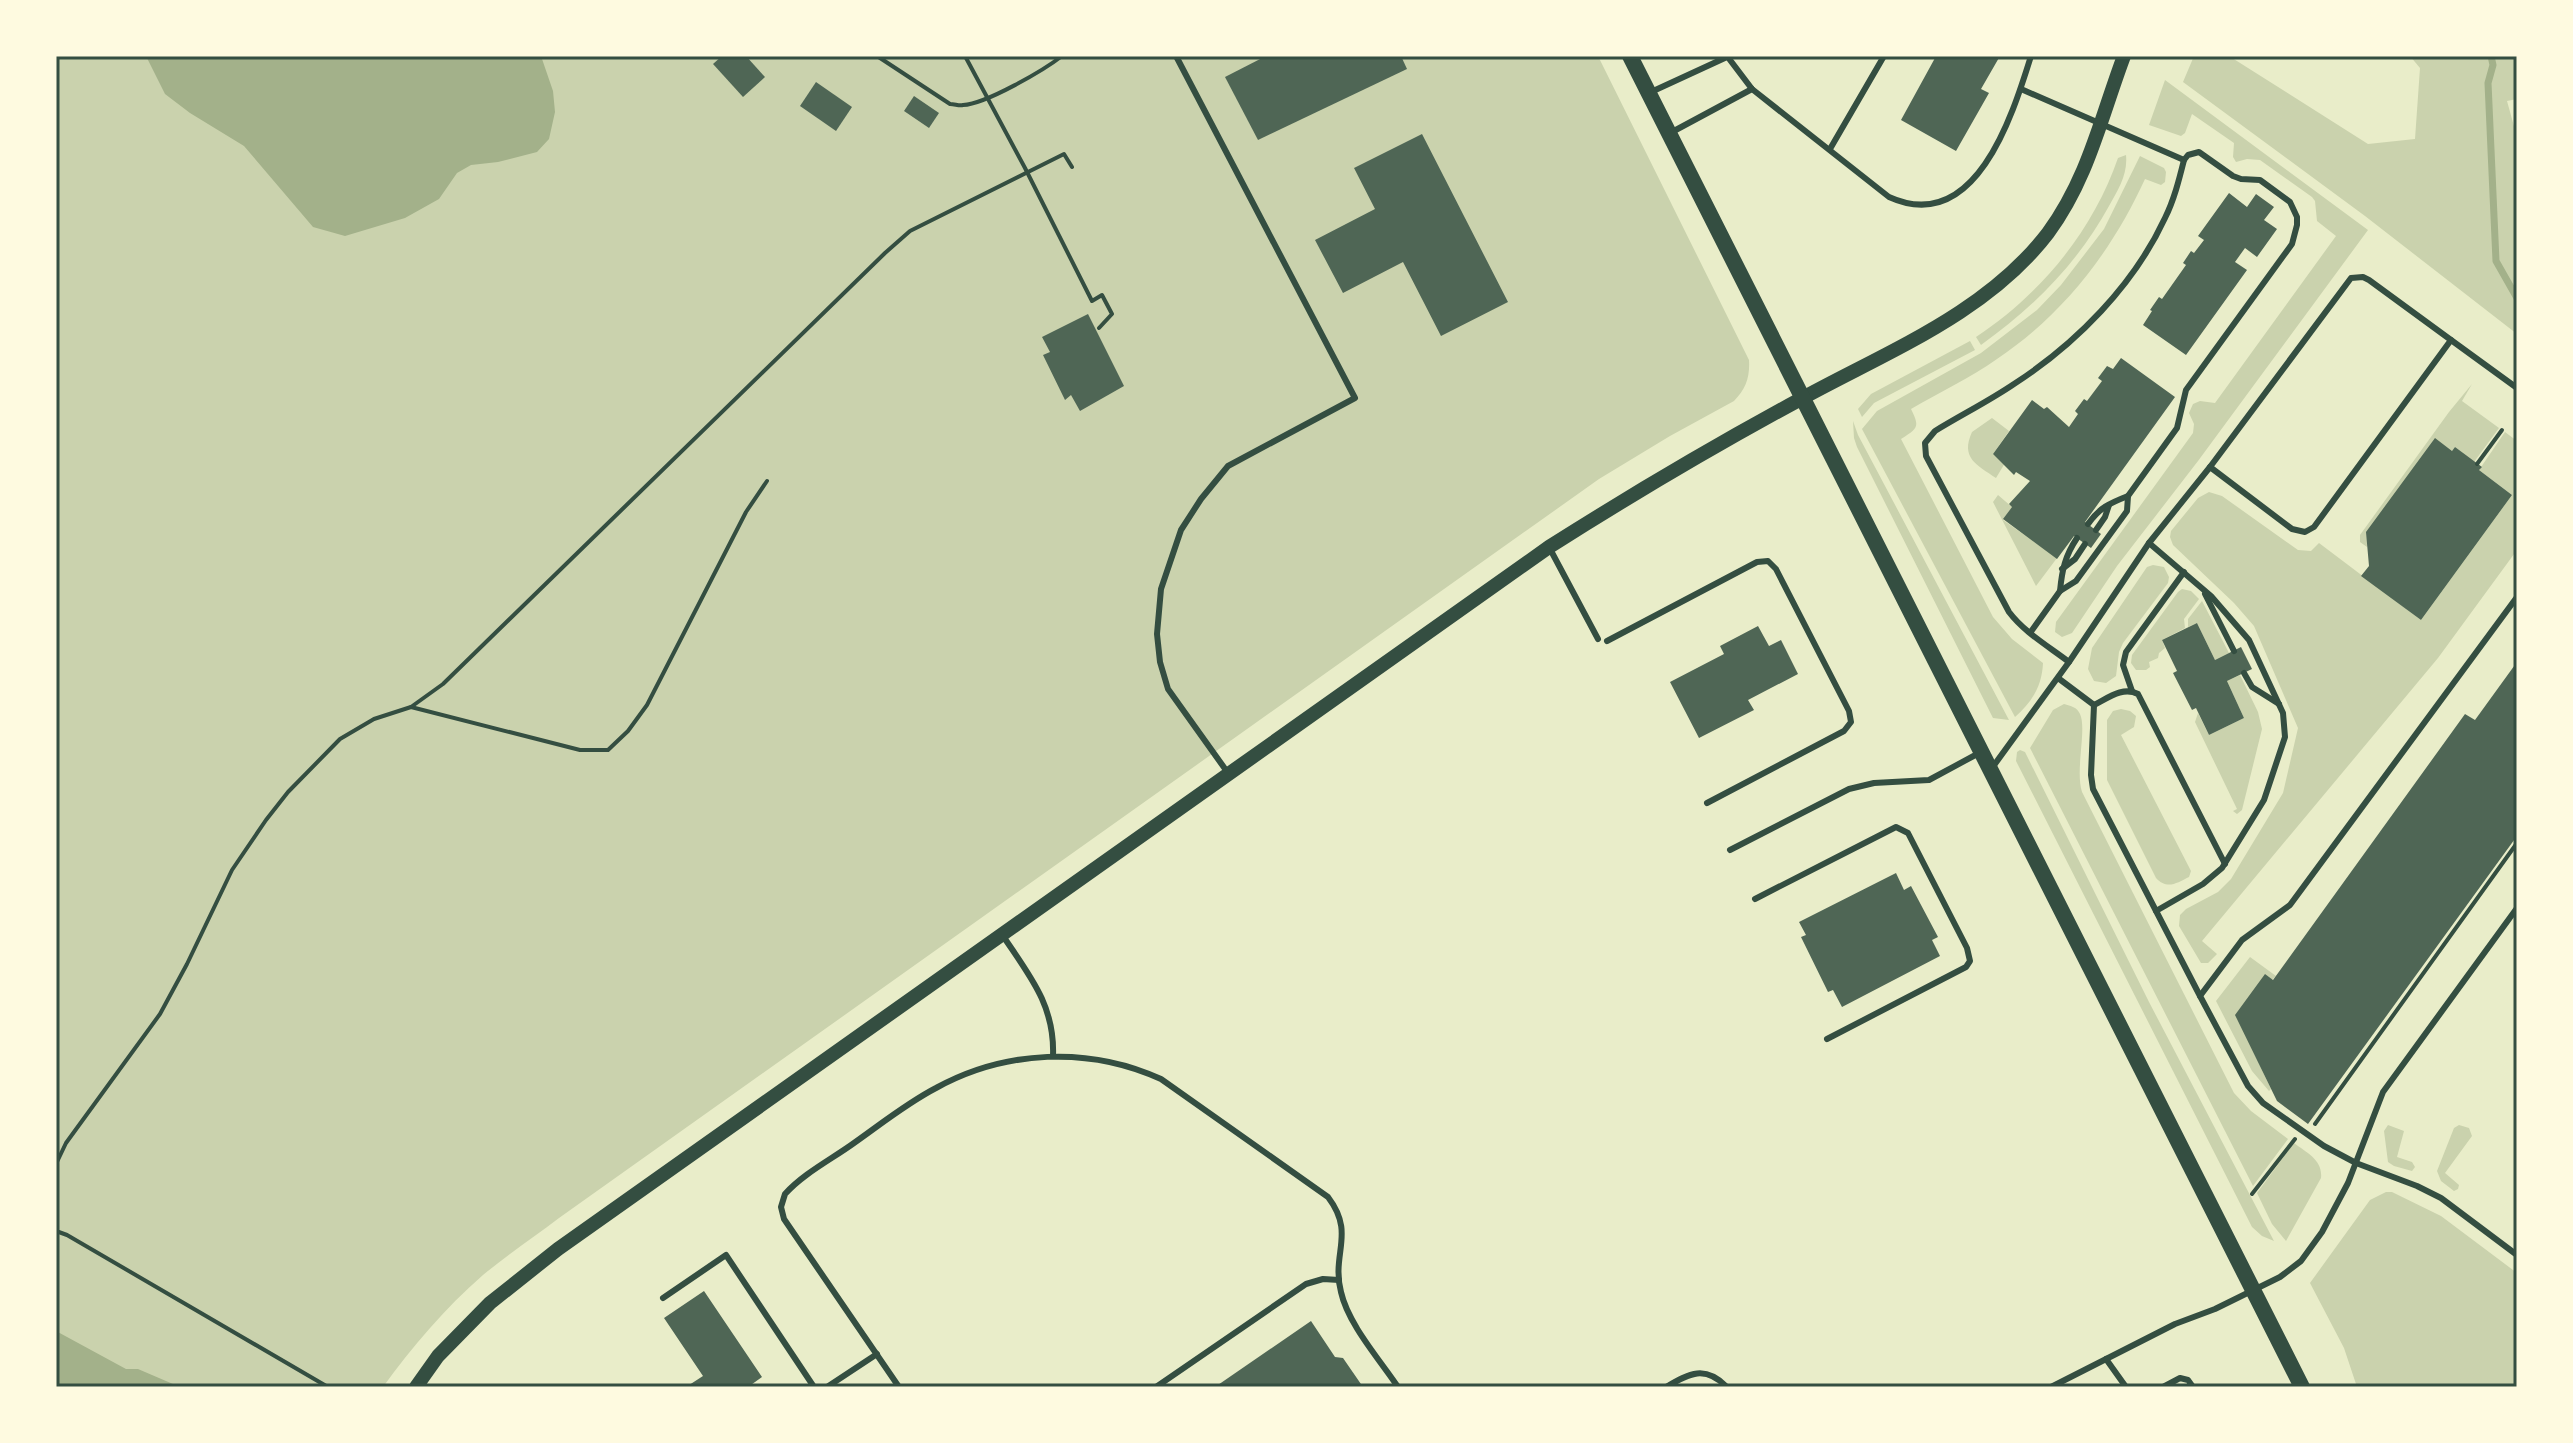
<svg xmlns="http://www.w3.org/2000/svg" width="2573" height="1443" font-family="'Exo 2',sans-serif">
	<rect width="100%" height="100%" fill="#e9edc9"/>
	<g fill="#cad2ad">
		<path d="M 56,56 L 1598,56 L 1749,360 C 1750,377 1746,389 1734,401 L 1670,436 L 1599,479 L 559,1218 C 534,1237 507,1255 483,1275 C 445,1308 412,1347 383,1387 L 56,1387 Z"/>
		<polygon points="2194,56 2229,56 2368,144 2415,139 2420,68 2410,56 2517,56 2517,99 2507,101 2517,137 2517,334 2365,216 2183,82"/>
		<polygon points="2165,80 2368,230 2198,461 2117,566 2072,633 2062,637 2055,632 2056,622 2193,433 2194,424 2189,413 2193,404 2200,401 2215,403 2336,236 2317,221 2315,201 2312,197 2260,160 2247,159 2236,162 2233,157 2234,143 2192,114 2185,133 2181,136 2149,125"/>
		<path d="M 2126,155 C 2128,174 2118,190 2109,206 C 2077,264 2034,307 1981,345 L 1976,337 C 2040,295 2093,231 2118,158 Z"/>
		<path d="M 2140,156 L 2164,168 L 2166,172 L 2165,182 L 2161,185 L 2145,179 C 2112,251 2064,314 1997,359 C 1970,378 1940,392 1911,409 C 1920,427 1918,428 1901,439 L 1993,617 L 2012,639 L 2043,663 C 2042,686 2032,702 2015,717 L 1862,429 L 1877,411 L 1981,353 L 2037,310 L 2061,285 L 2104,229 Z"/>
		<polygon points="1970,341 1975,350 1874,403 1862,417 1858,409 1871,394"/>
		<polygon points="2472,384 2462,401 2499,428 2474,462 2455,447 2452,451 2435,439 2367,547 2360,542 2360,535 2449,412"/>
		<path d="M 1992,418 L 2009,431 L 1993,454 L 2005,463 L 1996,478 C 1977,465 1960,458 1972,432 Z"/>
		<polygon points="1853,421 1858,435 2009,720 1993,718 1857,447 1854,438"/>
		<polygon points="2505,432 2517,441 2517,550 2438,658 2202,941 2217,954 2208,963 2201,963 2179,926 2180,915 2186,909 2218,892 2231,879 2283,793 2298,728 2254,626 2234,603 2173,545 2170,537 2171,531 2198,498 2209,492 2222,496 2298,550 2311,551 2319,543 2421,620 2512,495 2479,470"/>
		<polygon points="1998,495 2012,507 2003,520 2057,558 2036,586 1993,502"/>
		<polygon points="2153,565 2164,567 2169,577 2168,583 2123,643 2119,652 2116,676 2106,683 2094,681 2088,669 2092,648 2147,567"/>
		<polygon points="2182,589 2191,591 2199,599 2184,619 2185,628 2162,640 2165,648 2159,653 2158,658 2149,662 2150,667 2146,670 2136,670 2131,663 2132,655 2178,592"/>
		<polygon points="2202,601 2229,653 2215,660 2197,623 2188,627 2188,619"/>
		<polygon points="2240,675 2258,712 2262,729 2242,810 2237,814 2233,811 2237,809 2195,722 2198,713 2209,735 2244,718 2227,681"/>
		<path d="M 2064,704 C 2071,706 2077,707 2080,714 C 2087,729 2075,770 2082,792 L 2234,1093 L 2251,1111 L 2288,1139 L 2253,1186 L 2030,748 L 2053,710 Z"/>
		<path d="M 2121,709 L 2130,711 L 2136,716 L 2134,727 L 2121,735 L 2191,871 L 2189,877 C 2177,883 2167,890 2156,878 L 2107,780 L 2107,720 L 2113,711 Z"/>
		<polygon points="2020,750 2025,752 2149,1002 2274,1241 2262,1236 2252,1227 2016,761 2017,752"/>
		<polygon points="2250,957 2276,976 2236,1015 2271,1089 2269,1091 2252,1071 2216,1001"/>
		<polygon points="2388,1125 2404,1131 2397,1157 2412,1162 2415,1167 2412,1171 2394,1166 2388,1162 2384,1131"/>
		<polygon points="2459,1125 2469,1128 2472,1136 2445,1173 2459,1185 2458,1189 2454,1191 2441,1181 2437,1171 2454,1128"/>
		<path d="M 2294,1143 C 2307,1153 2323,1160 2321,1178 L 2286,1241 L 2272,1224 L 2257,1193 Z"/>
		<polygon points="2386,1192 2392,1192 2441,1216 2517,1273 2517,1387 2357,1387 2344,1348 2310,1283 2370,1200"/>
	</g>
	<g fill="#a3b18a">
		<polygon points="146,56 541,56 553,91 555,112 549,139 537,152 498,162 471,165 457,173 439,199 405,218 345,236 313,227 244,146 190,113 165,94"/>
		<polygon points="56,1331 126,1369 138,1369 180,1387 56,1387"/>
	</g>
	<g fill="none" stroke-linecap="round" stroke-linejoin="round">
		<polyline stroke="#a3b18a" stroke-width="7" points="2491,56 2493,65 2488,83 2496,261 2517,298"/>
	</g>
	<g fill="#4f6655">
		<polygon points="722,56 746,56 765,77 743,97 713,64"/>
		<polygon points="1266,56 1401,56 1407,69 1258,140 1225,77"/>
		<polygon points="1932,56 2000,56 1981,89 1989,93 1956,151 1901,120 1935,58"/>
		<polygon points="816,82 852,107 836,131 800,106"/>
		<polygon points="914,96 939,113 929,128 904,111"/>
		<polygon points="1422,134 1508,302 1441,336 1403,262 1343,293 1315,240 1375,209 1354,168"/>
		<polygon points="2229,193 2247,207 2256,194 2274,207 2264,220 2277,229 2257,257 2245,248 2235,262 2247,270 2186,355 2143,325 2152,311 2150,310 2159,297 2162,299 2186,265 2183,263 2191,251 2194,253 2204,240 2198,236"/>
		<polygon points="1088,314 1124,386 1080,411 1071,395 1065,400 1043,355 1050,352 1042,337"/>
		<polygon points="2121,358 2175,397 2085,522 2101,534 2091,548 2074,536 2057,559 2003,519 2012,507 2009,504 2030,481 2016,472 2014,475 1993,454 2032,400 2044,409 2047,407 2069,427 2078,414 2075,411 2084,399 2087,401 2102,381 2098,378 2107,366 2113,369"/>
		<polygon points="2435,438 2452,451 2455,447 2482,467 2479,470 2512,495 2421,620 2361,576 2369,566 2366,532"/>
		<polygon points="2197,623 2215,660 2241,647 2252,669 2227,681 2244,718 2209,735 2196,708 2192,710 2173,673 2177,671 2162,640"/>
		<polygon points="1758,626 1769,646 1781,640 1798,674 1748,700 1754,710 1699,738 1670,682 1724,654 1720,646"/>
		<polygon points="2517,662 2517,836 2308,1124 2277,1101 2235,1015 2265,974 2273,980 2465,714 2475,720"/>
		<polygon points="1896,873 1904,890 1911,886 1938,937 1932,940 1940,956 1842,1007 1833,990 1828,992 1801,937 1806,935 1799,922"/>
		<polygon points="704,1291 762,1377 748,1387 686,1387 703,1376 664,1318"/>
		<polygon points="1311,1321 1335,1357 1343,1358 1363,1387 1215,1387"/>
	</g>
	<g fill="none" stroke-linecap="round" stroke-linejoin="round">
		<g stroke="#344e41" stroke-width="4">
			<path d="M 877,56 L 950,104 C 955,104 959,106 963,105 C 986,104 1044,70 1062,56"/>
			<polyline points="965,56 1025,168 1092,301 1102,295 1112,314 1099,328"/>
			<polyline points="2477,464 2502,430"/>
			<polyline points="411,707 580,750 608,750 628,731 647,705 746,512 767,481"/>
			<polyline points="2315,1124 2517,843"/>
			<polyline points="56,1164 66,1143 160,1014 187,964 232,870 266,820 288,792 340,739 374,719 411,707 443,684 885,253 910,231 1064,154 1072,167"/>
			<polyline points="2252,1194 2295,1139"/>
			<polyline points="56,1231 67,1235 328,1387"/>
		</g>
		<g stroke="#344e41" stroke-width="6">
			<polyline points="1176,56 1355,398 1228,466 1201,499 1181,530 1161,589 1157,634 1160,662 1168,689 1228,773"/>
			<path d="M 1727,56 L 1752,89 L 1889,197 C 1975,236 2012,117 2031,56"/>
			<polyline points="2021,89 2184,160"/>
			<polyline points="1651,92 1727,57"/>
			<polyline points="1672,132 1752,89"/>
			<polyline points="1830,149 1884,56"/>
			<polyline points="2210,467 2351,278 2363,277 2369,280 2451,340"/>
			<path d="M 2088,524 C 2099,508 2110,503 2128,496"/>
			<polyline points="2096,530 2105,517 2109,505"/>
			<polyline points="2149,543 2211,596 2249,640 2283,713 2285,737 2264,800 2222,868 2203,884 2156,911"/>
			<polyline points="1549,547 1598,639"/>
			<polyline points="2062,569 2075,559 2085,544"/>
			<path d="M 2060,591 C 2062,570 2065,556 2077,538"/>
			<polyline points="2205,594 2234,651"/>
			<polyline points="2517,597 2290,905 2242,940 2200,996 2248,1086 2263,1103 2324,1146 2356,1163 2417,1186 2441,1198 2517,1255"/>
			<path d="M 2030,633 L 2060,591 L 2076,581 L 2127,511 L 2128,496 L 2177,428 L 2186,390 L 2292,244 L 2297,225 L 2297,217 L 2290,202 L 2260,180 L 2241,179 L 2233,176 L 2199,152 L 2188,155 L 2184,160 C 2179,180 2174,200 2165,218 C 2134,285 2076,344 2014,384 C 1989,401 1961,415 1935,431 L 1925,443 L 1926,456 L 2009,612 C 2024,632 2048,646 2069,662"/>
			<polyline points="1607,641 1757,562 1768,561 1776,569 1849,711 1851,722 1844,731 1707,803"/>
			<polyline points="2244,673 2252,687 2279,704"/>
			<polyline points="2058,678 2094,705"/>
			<polyline points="2132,691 2123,665 2126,652 2184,572"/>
			<polyline points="2094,705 2091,775 2093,789 2200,996"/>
			<path d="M 2094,705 C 2108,698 2123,686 2138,694 L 2225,864"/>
			<polyline points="1992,768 2069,662 2149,543 2210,467 2292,529 2305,532 2314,527 2451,340 2517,388"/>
			<polyline points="1730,850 1849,789 1874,783 1929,780 1981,752"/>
			<polyline points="1755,899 1896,827 1908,833 1967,948 1970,961 1966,967 1827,1039"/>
			<path d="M 1003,936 C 1030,976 1055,1006 1053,1056"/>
			<polyline points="663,1298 726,1255 814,1387"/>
			<polyline points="2106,1359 2126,1387"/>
			<polyline points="827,1387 877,1354"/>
			<path d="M 899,1387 L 784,1219 L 781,1207 L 785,1194 C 804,1173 832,1159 854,1143 C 881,1124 907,1103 936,1088 C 1005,1050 1089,1046 1161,1079 L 1328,1197 C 1356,1234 1331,1253 1341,1292 C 1348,1324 1380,1360 1398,1387"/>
			<polyline points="1156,1387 1306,1284 1323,1279 1339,1280"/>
			<path d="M 1666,1387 C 1690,1373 1705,1365 1727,1387"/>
			<polyline points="2051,1387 2175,1324 2215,1309 2280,1277 2301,1261 2322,1232 2348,1183 2383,1092 2517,908"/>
			<polyline points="2163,1387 2180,1378 2188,1380 2193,1387"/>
		</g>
		<path stroke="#344e41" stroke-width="14" d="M 416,1387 L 438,1356 L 490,1303 L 558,1249 L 1549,547 C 1631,495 1714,446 1799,400 C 1886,352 1986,314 2048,233 C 2088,179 2101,117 2124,56"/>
		<polyline stroke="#344e41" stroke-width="16" points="1630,56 2302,1387"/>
	</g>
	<rect width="2573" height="1443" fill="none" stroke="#fefae0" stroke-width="116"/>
	<rect x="58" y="58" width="2457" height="1327" fill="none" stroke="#344e41" stroke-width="3"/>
</svg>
